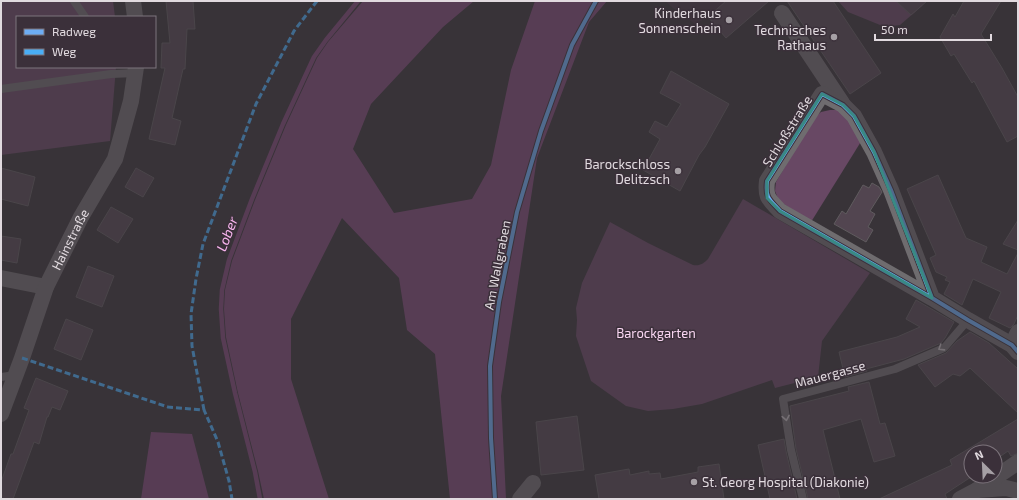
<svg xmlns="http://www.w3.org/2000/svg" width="1019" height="500" font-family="'Exo 2',sans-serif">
	<rect width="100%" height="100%" fill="#383338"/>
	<polygon fill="#463643" points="665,1 769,1 726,38 708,17 695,24 673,8"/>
	<g fill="#684864">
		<polygon points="1,1 113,1 115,17 17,17 17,67 116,67 110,141 1,155"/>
		<polygon points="838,1 924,1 922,6 900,25 885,27 848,12"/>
		<polygon points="830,110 839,110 847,116 862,140 811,222 779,201 775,191 776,182 814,118 821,112"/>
		<path d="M 743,199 L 870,273 L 822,341 L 818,377 L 775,388 L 772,380 L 702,404 L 673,409 L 648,411 L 626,406 L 591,381 L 576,336 L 577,320 L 576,308 L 582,283 L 610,222 L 648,243 L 693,265 C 700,266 703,264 708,259 Z"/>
	</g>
	<polygon fill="#7d4a76" points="363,1 474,1 443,27 371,104 353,149 394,213 472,199 491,165 511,70 535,1 607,1 589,22 537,158 501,396 506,499 450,499 435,354 407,330 399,278 342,218 291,319 291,379 329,499 264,499 258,471 238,393 226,337 224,309 225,290 232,261 255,200 286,125 317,58 328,42"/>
	<polygon fill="#7c4876" points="151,432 192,434 209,499 141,499"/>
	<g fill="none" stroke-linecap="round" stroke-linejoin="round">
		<polyline stroke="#7c4876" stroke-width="4.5" points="260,499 255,472 235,393 223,338 221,309 222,290 229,260 252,199 283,124 314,57 326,40 358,1"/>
	</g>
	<g fill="#524550" stroke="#5f5b5e">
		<polygon points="166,1 193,1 195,29 187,29 185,69 183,69 172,118 181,121 175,145 149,139 165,68 161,68 162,43 170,43"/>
		<polygon points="726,1 769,1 726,38 708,17"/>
		<polygon points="787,1 833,1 881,73 850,94"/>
		<polygon points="896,1 927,1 911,15"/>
		<polygon points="964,1 1001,1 981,34 1002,68 1018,97 1018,136 1007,142 974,81 972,83 954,54 951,56 940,37 953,14 955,17"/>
		<polygon points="671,71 729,104 705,147 699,155 680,191 643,170 660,139 649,132 655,121 667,127 681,104 660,93"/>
		<polygon points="1,168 35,177 28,206 1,199"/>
		<polygon points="136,168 154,178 143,197 125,187"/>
		<polygon points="938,175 966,238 987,247 981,262 1007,274 1018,253 1018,315 1014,324 1010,328 989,318 1001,292 973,279 962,305 944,294 950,282 945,280 947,277 936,272 930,258 936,255 907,189"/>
		<polygon points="872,183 879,187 882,192 870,211 875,214 868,227 873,230 866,242 834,224 842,211 846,214 863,185 869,188"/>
		<polygon points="111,207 133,219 118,243 97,230"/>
		<polygon points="1018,220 1018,250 1003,244"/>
		<polygon points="1,236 21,239 17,263 1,260"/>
		<polygon points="88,266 114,276 102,307 76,297"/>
		<polygon points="916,300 954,322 945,338 941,343 904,359 866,369 867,371 845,377 839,352 897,337 920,327 906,319"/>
		<polygon points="66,319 93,330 81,360 54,349"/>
		<polygon points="970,332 989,343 1018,369 1018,413 970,368 960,376 953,374 935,387 918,365 946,353 957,341"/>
		<polygon points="36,378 68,391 60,410 52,407 48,417 47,417 39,444 34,442 13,499 1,499 1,482 11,454 13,454 29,410 24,408"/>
		<polygon points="869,382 880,424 885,423 895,456 874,462 861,419 823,430 840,499 808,499 796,449 790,406 849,391 848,387"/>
		<polygon points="577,416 584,470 541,475 536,422"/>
		<polygon points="1018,419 1018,453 1011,456 1008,451 995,460 995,452 971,452 971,477 945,494 947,499 879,499 952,465 950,460"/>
		<polygon points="784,439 786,451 797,499 770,499 758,445"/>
		<polygon points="719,464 724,499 599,499 595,475 629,469 630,475 649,471 649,474 660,473 661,479 698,472 698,467"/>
	</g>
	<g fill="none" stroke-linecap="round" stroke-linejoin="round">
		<g stroke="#6f6c6f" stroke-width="8">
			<polyline points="74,1 85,17"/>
			<polyline points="1,89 111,74 135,73"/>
			<polyline points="1,377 16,375"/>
			<polyline points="803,499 791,450 783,399 895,369 944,348 968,320"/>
		</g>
		<g stroke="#6f6c6f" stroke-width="16">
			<polyline points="133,1 135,17"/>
			<polyline points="782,13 842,103"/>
			<polyline points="1,278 46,287"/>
			<path d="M 932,298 L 891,190 L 874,152 L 854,116 L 843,105 L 822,94 L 767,181 C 765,198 769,199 780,211 L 932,298 L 968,320 L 1012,345 L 1018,352"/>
			<polyline points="1012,345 1018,332"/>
			<path id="s1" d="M 1,414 L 22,358 L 46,287 L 81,217 L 115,159 L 131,101 L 136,67"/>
			<polyline points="977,490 1006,488 1018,491"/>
			<polyline points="520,499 533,483"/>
			<polyline points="960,499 977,490 1018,462"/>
		</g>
		<g stroke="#49aef6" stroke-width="3" stroke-dasharray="6 3" stroke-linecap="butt">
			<polyline points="22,358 168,407 204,410 218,442 229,481 232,499"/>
			<polyline points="204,410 192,346 191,314 196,279 203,244 256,104 294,31 317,1"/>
		</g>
		<defs>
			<g id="cycleway">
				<path d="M 932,298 L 891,190 L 874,152 L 854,116 L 843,105 L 822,94 L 767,181 C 765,198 769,199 780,211 L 932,298 L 968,320 L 1012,345 L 1018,352"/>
				<polyline points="495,499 491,438 490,366 499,302 517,212 541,131 572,45 596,1"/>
			</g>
		</defs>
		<use href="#cycleway" stroke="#3b303a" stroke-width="6"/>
		<use href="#cycleway" stroke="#6dadf4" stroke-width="4"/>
	</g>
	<defs><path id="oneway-chevron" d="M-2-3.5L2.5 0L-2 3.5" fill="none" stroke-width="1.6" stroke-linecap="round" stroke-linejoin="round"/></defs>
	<g stroke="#bfb9bd">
		<use href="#oneway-chevron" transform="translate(941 348) rotate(148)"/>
		<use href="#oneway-chevron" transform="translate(786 418) rotate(80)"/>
	</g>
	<path d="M0 0H1019V500H0ZM 822,94 L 843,105 L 854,116 L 874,152 L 932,298 L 780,211 L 767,198 L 767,181 Z" fill="#383338" fill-opacity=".55" fill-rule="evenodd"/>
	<path fill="none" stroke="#398a85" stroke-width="3" stroke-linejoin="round" d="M 822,94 L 843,105 L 854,116 L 874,152 L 932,298 L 780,211 L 767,198 L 767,181 Z"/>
	<g fill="#a6a0a5" stroke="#3b303a" stroke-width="1.5">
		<circle cx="729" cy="20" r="4"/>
		<circle cx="834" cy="37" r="4"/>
		<circle cx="678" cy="171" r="4"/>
		<circle cx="694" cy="482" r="4"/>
	</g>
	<g text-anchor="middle" stroke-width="3" stroke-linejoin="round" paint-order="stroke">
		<g font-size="13" fill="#e1dadf" stroke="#3b303a" text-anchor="end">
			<text x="721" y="18">Kinderhaus<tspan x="721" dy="15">Sonnenschein</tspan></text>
			<text x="826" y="35">Technisches<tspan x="826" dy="15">Rathaus</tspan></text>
			<text x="670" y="169">Barockschloss<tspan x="670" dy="15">Delitzsch</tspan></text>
			<text x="702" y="487" text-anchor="start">St. Georg Hospital (Diakonie)</text>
		</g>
		<g font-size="13" fill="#e1dadf" stroke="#3b303a">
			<text transform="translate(787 131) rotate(-58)" y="5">Schloßstraße</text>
			<text dy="5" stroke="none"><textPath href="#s1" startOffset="188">Hainstraße</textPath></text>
			<text transform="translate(497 265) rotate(-79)" y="5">Am Wallgraben</text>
			<text transform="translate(830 374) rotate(-15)" y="5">Mauergasse</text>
		</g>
		<g font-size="13" fill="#f9d6f2" stroke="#3b303a">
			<text x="656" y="338">Barockgarten</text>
		</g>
		<g font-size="14" font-style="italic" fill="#f9b6ef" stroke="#3b303a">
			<text transform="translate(227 234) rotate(-69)" y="5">Lober</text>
		</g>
	</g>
	<rect width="1019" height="500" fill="none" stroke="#e1dadf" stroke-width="4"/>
	<rect x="16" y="16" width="140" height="52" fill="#3b303a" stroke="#7d747c"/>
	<rect x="24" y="29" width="20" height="6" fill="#6dadf4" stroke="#7d747c"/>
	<text x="52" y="36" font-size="12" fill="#e1dadf">Radweg</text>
	<rect x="24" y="49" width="20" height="6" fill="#49aef6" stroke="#7d747c"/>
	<text x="52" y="56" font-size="12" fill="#e1dadf">Weg</text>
	<g transform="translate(983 464) rotate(336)"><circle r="19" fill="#3b303a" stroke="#7d747c"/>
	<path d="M0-3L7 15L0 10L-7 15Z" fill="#a6a0a5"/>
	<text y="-6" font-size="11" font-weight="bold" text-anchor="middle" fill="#e1dadf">N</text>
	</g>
	<path d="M875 34v6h116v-6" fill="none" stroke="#e1dadf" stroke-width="2"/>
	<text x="881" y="34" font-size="12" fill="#e1dadf" stroke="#3b303a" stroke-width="3" paint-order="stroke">50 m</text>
</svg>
